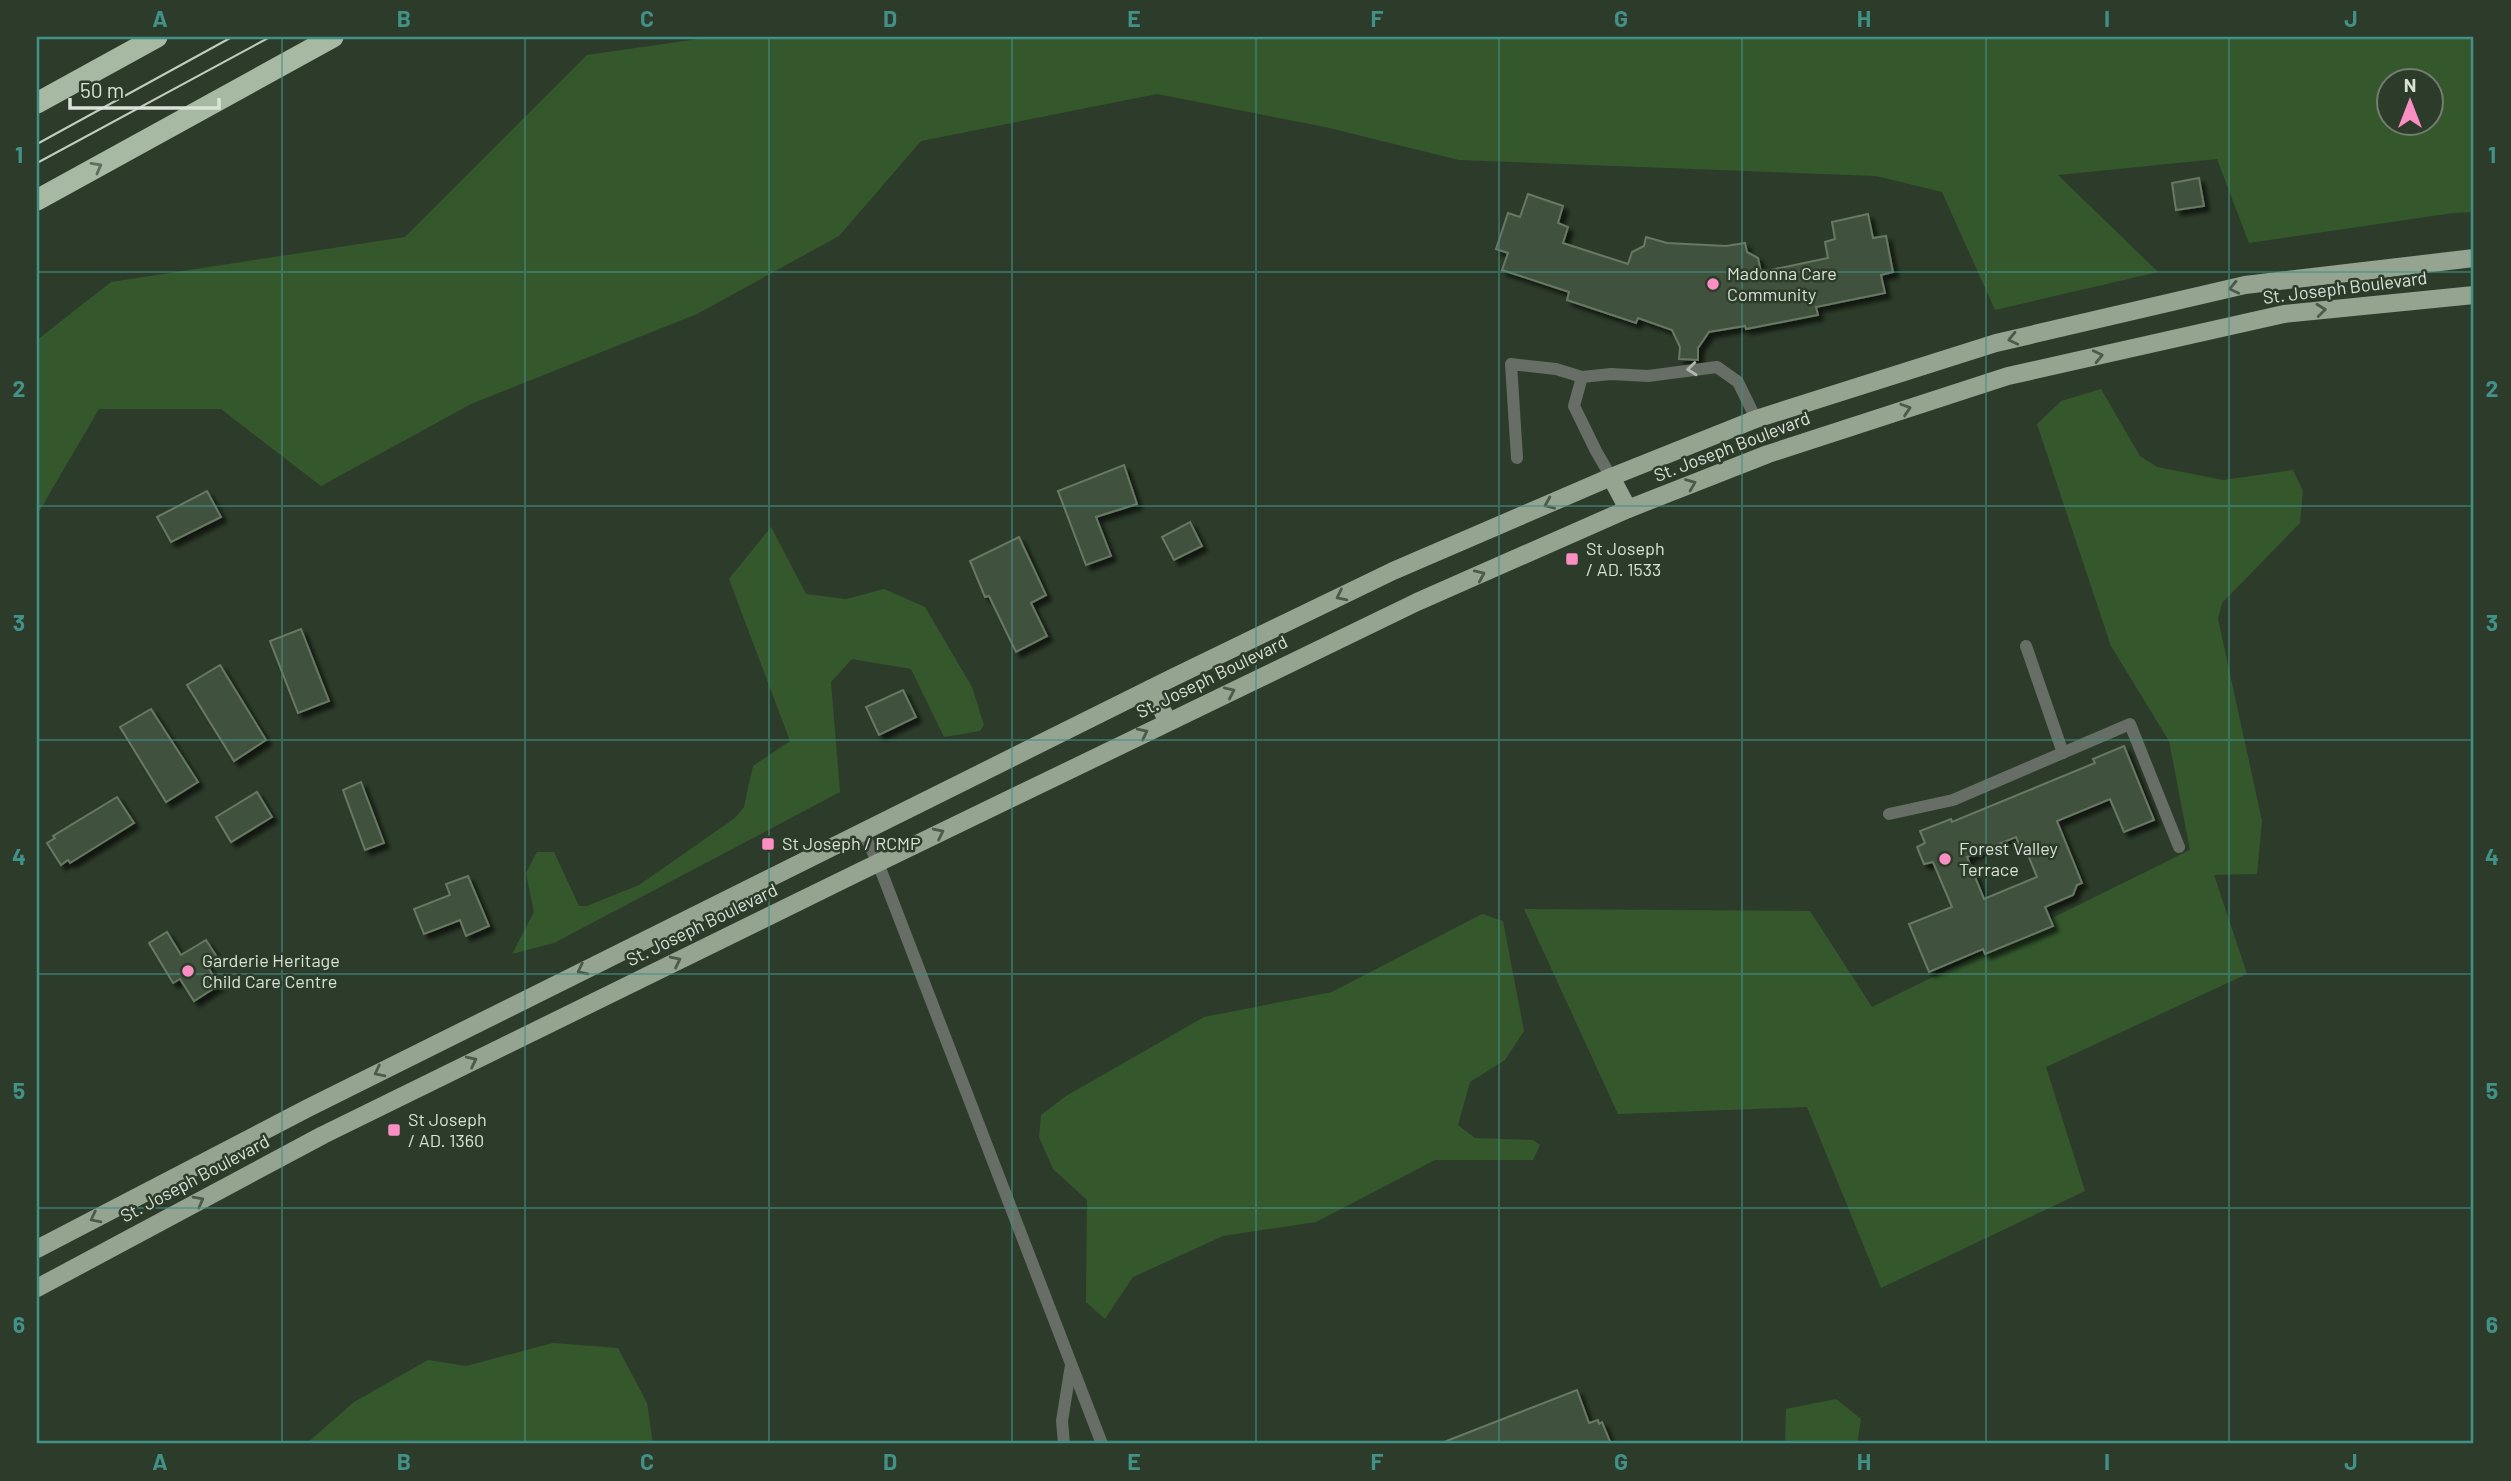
<svg xmlns="http://www.w3.org/2000/svg" width="2511" height="1481" font-family="Barlow,sans-serif">
	<defs>
		<filter id="shadow"><feDropShadow dx="5" dy="5" stdDeviation="2" flood-color="#0009"/></filter>
	</defs>
	<rect width="100%" height="100%" fill="#2d3c2a"/>
	<g fill="#34582c" fill-rule="evenodd">
		<path d="M 712,37 L 2474,37 L 2474,212 L 2453,213 L 2249,243 L 2217,159 L 2058,175 L 2158,272 L 1995,310 L 1942,192 L 1876,176 L 1459,160 L 1325,127 L 1157,94 L 921,141 L 839,236 L 697,314 L 471,404 L 321,486 L 221,409 L 99,409 L 37,515 L 37,340 L 111,282 L 405,237 L 587,55 ZM 2388,80 L 2430,80 L 2430,122 L 2388,122 Z"/>
		<polygon points="2101,389 2140,456 2157,467 2223,480 2293,470 2303,491 2300,523 2222,603 2218,619 2262,821 2257,874 2214,875 2247,974 2046,1067 2085,1191 1881,1288 1807,1107 1618,1114 1524,909 1810,911 1872,1007 2190,850 2169,741 2111,646 2037,424 2061,401"/>
		<polygon points="771,527 806,594 846,599 884,589 925,607 972,687 984,725 980,731 944,737 911,669 852,659 831,682 840,792 554,943 512,954 534,912 526,873 537,852 554,852 579,906 587,906 639,885 735,818 744,807 753,766 790,741 729,579"/>
		<polygon points="1482,914 1503,921 1524,1031 1505,1060 1470,1082 1458,1125 1475,1138 1533,1140 1540,1145 1533,1160 1435,1160 1316,1222 1223,1236 1133,1277 1105,1319 1086,1302 1087,1200 1053,1169 1039,1137 1041,1115 1066,1096 1204,1017 1332,992"/>
		<polygon points="553,1343 618,1348 647,1403 653,1444 306,1444 354,1402 428,1360 466,1366"/>
		<polygon points="1836,1399 1861,1419 1857,1444 1785,1444 1786,1409"/>
	</g>
	<g fill="#41513e" stroke="#677863" stroke-width="2" fill-rule="evenodd" filter="url(#shadow)">
		<polygon points="2199,178 2204,206 2176,210 2172,183"/>
		<polygon points="1528,194 1563,206 1558,223 1568,227 1563,243 1628,264 1632,252 1644,246 1646,237 1667,243 1726,246 1745,243 1747,252 1758,258 1761,272 1828,258 1825,242 1835,239 1832,222 1868,214 1873,238 1886,236 1893,272 1881,275 1885,293 1816,307 1818,315 1746,329 1745,326 1709,332 1698,348 1698,360 1679,359 1680,347 1672,330 1638,318 1636,323 1567,300 1569,292 1502,270 1508,253 1496,249 1508,213 1520,217"/>
		<polygon points="1124,465 1137,504 1096,517 1111,556 1086,565 1058,491"/>
		<polygon points="207,491 221,517 171,542 157,517"/>
		<polygon points="1190,522 1202,546 1174,560 1162,537"/>
		<polygon points="1019,537 1046,595 1031,603 1047,636 1016,652 989,596 985,597 970,561"/>
		<polygon points="301,629 329,701 298,713 270,641"/>
		<polygon points="220,665 266,740 234,761 187,685"/>
		<polygon points="903,690 916,717 879,735 866,707"/>
		<polygon points="151,709 198,782 166,802 120,727"/>
		<path d="M 2124,746 L 2154,820 L 2124,832 L 2110,799 L 2057,821 L 2082,883 L 2077,885 L 2073,895 L 2045,907 L 2053,926 L 1985,954 L 1983,949 L 1929,972 L 1909,924 L 1952,907 L 1933,862 L 1924,864 L 1917,847 L 1925,843 L 1920,831 L 1951,819 L 1952,822 L 2095,763 L 2093,759 ZM 2016,837 L 2020,847 L 2024,845 L 2037,877 L 1984,899 L 1967,857 Z"/>
		<polygon points="361,782 384,843 365,850 343,790"/>
		<polygon points="257,792 272,817 231,842 216,817"/>
		<polygon points="117,797 134,823 70,863 68,860 61,865 47,843 55,838 53,836"/>
		<polygon points="468,876 489,926 466,936 460,920 424,934 414,909 450,895 446,884"/>
		<polygon points="167,932 181,955 206,940 217,957 206,964 219,985 194,1001 180,979 173,983 149,943"/>
		<polygon points="1577,1390 1589,1423 1598,1420 1599,1424 1602,1422 1611,1444 1439,1444"/>
	</g>
	<g fill="none" stroke-linecap="round" stroke-linejoin="round">
		<g stroke="#676e65" stroke-width="12">
			<polyline points="1517,458 1511,364 1556,369 1582,377"/>
			<polyline points="1611,477 1596,451 1574,406 1582,377 1611,374 1648,376 1717,367 1738,382 1756,419"/>
			<polyline points="2026,646 2063,753"/>
			<polyline points="1889,814 1953,800 2130,724 2179,847"/>
			<polyline points="862,830 878,863 1102,1444"/>
			<polyline points="1064,1444 1062,1421 1071,1365"/>
		</g>
		<g stroke="#95a491" stroke-width="18">
			<polyline points="1611,477 1628,509"/>
			<polyline points="1150,689 1168,721"/>
			<polyline points="37,1249 308,1108 1174,677 1393,571 1611,477 1756,419 1996,343 2245,285 2474,258"/>
			<polyline points="37,1288 323,1135 855,874 1417,602 1628,509 1768,454 2008,376 2284,314 2474,295"/>
		</g>
		<g stroke="#a7b9a3" stroke-width="21">
			<polyline points="37,103 157,37"/>
			<polyline points="37,200 333,37"/>
		</g>
		<g stroke="#c2ccc0" stroke-width="2">
			<polyline points="37,144 232,37"/>
			<polyline points="37,163 270,37"/>
		</g>
	</g>
	<defs><path id="oneway-chevron" d="M-2-3.5L2.5 0L-2 3.5" fill="none" stroke-width="1.6" stroke-linecap="round" stroke-linejoin="round" transform="scale(1.75)"/></defs>
	<use stroke="#5e6e5a" href="#oneway-chevron" transform="translate(97 167) rotate(-29)"/>
	<g stroke="#4c5b49">
		<use href="#oneway-chevron" transform="translate(2234 288) rotate(167)"/>
		<use href="#oneway-chevron" transform="translate(2321 310) rotate(-6)"/>
		<use href="#oneway-chevron" transform="translate(2013 339) rotate(167)"/>
		<use href="#oneway-chevron" transform="translate(2098 356) rotate(-13)"/>
		<use href="#oneway-chevron" transform="translate(1906 409) rotate(-18)"/>
		<use href="#oneway-chevron" transform="translate(1691 484) rotate(-22)"/>
		<use href="#oneway-chevron" transform="translate(1549 504) rotate(157)"/>
		<use href="#oneway-chevron" transform="translate(1480 575) rotate(-24)"/>
		<use href="#oneway-chevron" transform="translate(1341 596) rotate(154)"/>
		<use href="#oneway-chevron" transform="translate(1230 692) rotate(-25)"/>
		<use href="#oneway-chevron" transform="translate(1143 733) rotate(-26)"/>
		<use href="#oneway-chevron" transform="translate(939 833) rotate(-26)"/>
		<use href="#oneway-chevron" transform="translate(676 961) rotate(-26)"/>
		<use href="#oneway-chevron" transform="translate(582 970) rotate(153)"/>
		<use href="#oneway-chevron" transform="translate(472 1061) rotate(-26)"/>
		<use href="#oneway-chevron" transform="translate(379 1072) rotate(153)"/>
		<use href="#oneway-chevron" transform="translate(199 1201) rotate(-28)"/>
		<use href="#oneway-chevron" transform="translate(95 1218) rotate(153)"/>
	</g>
	<use stroke="#b1b9af" href="#oneway-chevron" transform="translate(1692 369) rotate(174)"/>
	<path fill="none" stroke="#429188" stroke-width="2" stroke-opacity="0.55" d="M 282,37 L 282,1444M 525,37 L 525,1444M 769,37 L 769,1444M 1012,37 L 1012,1444M 1256,37 L 1256,1444M 1499,37 L 1499,1444M 1742,37 L 1742,1444M 1986,37 L 1986,1444M 2229,37 L 2229,1444M 37,272 L 2474,272M 37,506 L 2474,506M 37,740 L 2474,740M 37,974 L 2474,974M 37,1208 L 2474,1208"/>
	<g fill="#fb8fc4" stroke="#2d3c2a" stroke-width="2.5">
		<circle cx="1713" cy="284" r="7"/>
		<rect x="1565" y="552" width="14" height="14" rx="3.5"/>
		<rect x="761" y="837" width="14" height="14" rx="3.5"/>
		<circle cx="1945" cy="859" r="7"/>
		<circle cx="188" cy="971" r="7"/>
		<rect x="387" y="1123" width="14" height="14" rx="3.5"/>
	</g>
	<g text-anchor="middle" stroke-width="5" stroke-linejoin="round" paint-order="stroke">
		<g font-size="18" fill="#d9e2d7" stroke="#2d3c2a" text-anchor="start">
			<text x="1727" y="280">Madonna Care<tspan x="1727" dy="21">Community</tspan></text>
			<text x="1586" y="555">St Joseph<tspan x="1586" dy="21">/ AD. 1533</tspan></text>
			<text x="782" y="850">St Joseph / RCMP</text>
			<text x="1959" y="855">Forest Valley<tspan x="1959" dy="21">Terrace</tspan></text>
			<text x="202" y="967">Garderie Heritage<tspan x="202" dy="21">Child Care Centre</tspan></text>
			<text x="408" y="1126">St Joseph<tspan x="408" dy="21">/ AD. 1360</tspan></text>
		</g>
		<g font-size="18" fill="#d9e2d7" stroke="#2d3c2a">
			<text transform="translate(2345 288) rotate(-7)" y="6">St. Joseph Boulevard</text>
			<text transform="translate(1732 447) rotate(-21)" y="6">St. Joseph Boulevard</text>
			<text transform="translate(1212 677) rotate(-26)" y="6">St. Joseph Boulevard</text>
			<text transform="translate(702 925) rotate(-26)" y="6">St. Joseph Boulevard</text>
			<text transform="translate(195 1179) rotate(-28)" y="6">St. Joseph Boulevard</text>
		</g>
	</g>
	<rect width="2511" height="1481" fill="none" stroke="#2d3c2a" stroke-width="77"/>
	<g transform="translate(2410 102)"><circle r="33" fill="#2d3c2a" stroke="#727e6f" stroke-width="2"/>
	<path d="M0-5L12 26L0 18L-12 26Z" fill="#fb8fc4"/>
	<text y="-10" font-size="19" font-weight="bold" text-anchor="middle" fill="#d9e2d7">N</text>
	</g>
	<path d="M70 98v10h149v-10" fill="none" stroke="#d9e2d7" stroke-width="3.5"/>
	<text x="80" y="98" font-size="21" fill="#d9e2d7" stroke="#2d3c2a" stroke-width="5" paint-order="stroke">50 m</text>
	<rect x="38" y="38" width="2434" height="1404" fill="none" stroke="#429188" stroke-width="2.5"/>
	<g font-size="23" text-anchor="middle" font-weight="bold" fill="#429188">
		<text x="160" y="27">A</text>
		<text x="404" y="27">B</text>
		<text x="647" y="27">C</text>
		<text x="890" y="27">D</text>
		<text x="1134" y="27">E</text>
		<text x="1377" y="27">F</text>
		<text x="1621" y="27">G</text>
		<text x="1864" y="27">H</text>
		<text x="2107" y="27">I</text>
		<text x="2351" y="27">J</text>
		<text x="19" y="163">1</text>
		<text x="2492" y="163">1</text>
		<text x="19" y="397">2</text>
		<text x="2492" y="397">2</text>
		<text x="19" y="631">3</text>
		<text x="2492" y="631">3</text>
		<text x="19" y="865">4</text>
		<text x="2492" y="865">4</text>
		<text x="19" y="1099">5</text>
		<text x="2492" y="1099">5</text>
		<text x="19" y="1333">6</text>
		<text x="2492" y="1333">6</text>
		<text x="160" y="1470">A</text>
		<text x="404" y="1470">B</text>
		<text x="647" y="1470">C</text>
		<text x="890" y="1470">D</text>
		<text x="1134" y="1470">E</text>
		<text x="1377" y="1470">F</text>
		<text x="1621" y="1470">G</text>
		<text x="1864" y="1470">H</text>
		<text x="2107" y="1470">I</text>
		<text x="2351" y="1470">J</text>
	</g>
</svg>
